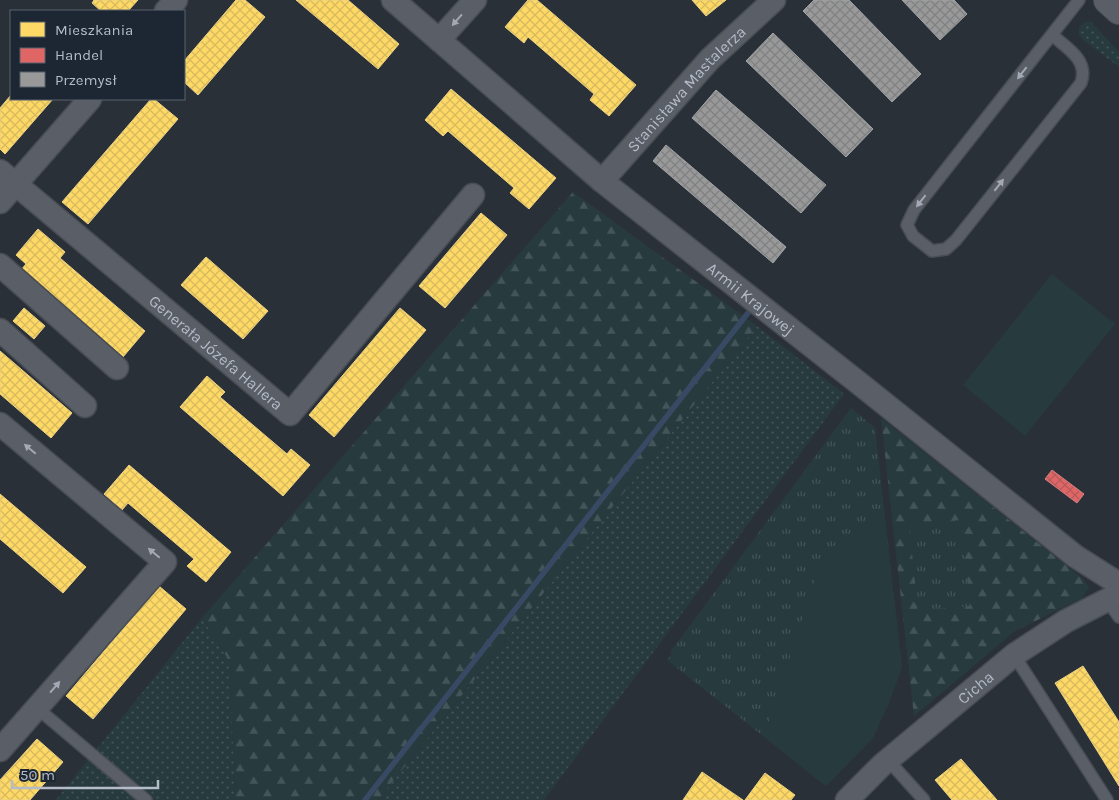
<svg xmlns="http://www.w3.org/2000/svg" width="1119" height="800" font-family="Karla,sans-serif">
	<defs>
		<pattern id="grass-dots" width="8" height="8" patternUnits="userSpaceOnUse" patternTransform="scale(1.25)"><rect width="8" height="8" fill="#273a3e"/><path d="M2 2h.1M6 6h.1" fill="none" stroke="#445559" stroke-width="1.8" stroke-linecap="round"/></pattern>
		<pattern id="forest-firs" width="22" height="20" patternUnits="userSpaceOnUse" patternTransform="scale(1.25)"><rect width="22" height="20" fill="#273a3e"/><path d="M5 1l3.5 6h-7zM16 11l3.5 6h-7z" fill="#445559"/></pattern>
		<pattern id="park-tufts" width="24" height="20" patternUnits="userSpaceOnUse" patternTransform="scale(1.25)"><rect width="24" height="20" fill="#273a3e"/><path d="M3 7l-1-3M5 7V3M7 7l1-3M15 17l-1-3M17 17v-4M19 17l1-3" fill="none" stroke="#445559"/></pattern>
		<pattern id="homes-cross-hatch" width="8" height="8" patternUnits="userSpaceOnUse" patternTransform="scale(1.25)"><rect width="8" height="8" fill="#ffd966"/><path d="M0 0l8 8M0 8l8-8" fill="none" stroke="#d7b95e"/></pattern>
		<pattern id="shops-cross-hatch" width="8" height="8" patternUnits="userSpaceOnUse" patternTransform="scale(1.25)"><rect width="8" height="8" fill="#e06666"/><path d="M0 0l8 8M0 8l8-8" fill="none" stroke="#b65a5c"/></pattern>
		<pattern id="industry-cross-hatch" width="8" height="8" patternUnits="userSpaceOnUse" patternTransform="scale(1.25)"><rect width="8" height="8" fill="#999"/><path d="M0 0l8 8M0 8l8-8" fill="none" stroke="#808182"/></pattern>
	</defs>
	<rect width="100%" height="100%" fill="#2a3038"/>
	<g fill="url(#grass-dots)">
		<polygon points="1090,21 1119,52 1119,67 1083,40 1079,35 1079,27 1086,22"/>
		<polygon points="757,326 844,394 544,800 378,800"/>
		<polygon points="202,618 230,662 235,800 56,800"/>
	</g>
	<g fill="url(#forest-firs)">
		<polygon points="573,192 757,326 378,800 235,800 230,662 202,618"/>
		<polygon points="881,418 1083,579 1089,587 1082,598 1015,631 914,716"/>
	</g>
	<g fill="url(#park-tufts)">
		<polygon points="851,408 875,428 902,667 888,705 872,739 826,786 667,660 672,654 670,652 680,639"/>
		<polygon points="961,520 970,606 918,611 909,524"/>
	</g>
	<g fill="#273a3e">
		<polygon points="1052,274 1115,324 1025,436 963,385"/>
		<polygon points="884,511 902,667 888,705 872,739 826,786 764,737 818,570 837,542"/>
	</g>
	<g fill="url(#homes-cross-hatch)" stroke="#e8d084">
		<polygon points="94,0 138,0 128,11 101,11 92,3"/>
		<polygon points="236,0 245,0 265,17 198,95 184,82 184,61"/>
		<polygon points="296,0 348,0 399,44 378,69"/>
		<polygon points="528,0 537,0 636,85 609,116 590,100 594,94 528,37 524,43 505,27"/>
		<polygon points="692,0 726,0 706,16"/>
		<polygon points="451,89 556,178 529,209 510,193 514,188 485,163 448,131 443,136 425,120"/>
		<polygon points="11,95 11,99 53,99 5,154 0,149 0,108"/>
		<polygon points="151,99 154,99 178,119 88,224 62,202"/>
		<polygon points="481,213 507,235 445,308 419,286"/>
		<polygon points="38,229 65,252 60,258 145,331 123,357 21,270 26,264 16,255"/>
		<polygon points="206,257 268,311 243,339 181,285"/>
		<polygon points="24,308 45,326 34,339 13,321"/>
		<polygon points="400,308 426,330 334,437 309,415"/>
		<polygon points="0,351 72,413 51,438 0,394"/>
		<polygon points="207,376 225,392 220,397 287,454 291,449 310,465 283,496 180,407"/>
		<polygon points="129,465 231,552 206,582 187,566 194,559 128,503 122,510 104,494"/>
		<polygon points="0,494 86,567 63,593 0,539"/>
		<polygon points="159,586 186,609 93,719 66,696"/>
		<polygon points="1083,666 1119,722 1119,786 1055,683"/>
		<polygon points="37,739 63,762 30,800 0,800 0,780"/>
		<polygon points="961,759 997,800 952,800 935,780"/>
		<polygon points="702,772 743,800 683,800"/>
		<polygon points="765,773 795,795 791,800 745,800"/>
	</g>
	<polygon fill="url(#shops-cross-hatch)" stroke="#d38084" points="1052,470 1084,494 1077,503 1045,479"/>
	<g fill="url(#industry-cross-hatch)" stroke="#a1a4a7">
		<polygon points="814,0 849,0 921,74 892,102 803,11"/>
		<polygon points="902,0 954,0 967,14 940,40"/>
		<polygon points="773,33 873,129 846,157 746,61"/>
		<polygon points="716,90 826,185 801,213 692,118"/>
		<polygon points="666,145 786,247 773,263 653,161"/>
	</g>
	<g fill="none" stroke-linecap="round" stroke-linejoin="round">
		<polyline stroke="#384963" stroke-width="5.5" points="365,800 748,313"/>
		<defs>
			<g id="service">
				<path d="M 1052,35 C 1067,48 1089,60 1081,83 L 956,240 L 946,249 L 932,251 L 913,236 L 907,225 L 914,210 L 1079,0"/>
				<polyline points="1107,600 1119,617"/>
				<polyline points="1014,655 1107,800"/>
				<polyline points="37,708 146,800"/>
				<polyline points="888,760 924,800"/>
			</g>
			<g id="minor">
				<path id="s1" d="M 393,0 L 602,181 L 860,384 L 1075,556 L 1119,584"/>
				<polyline points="166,11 176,0"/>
				<polyline points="439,40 475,0"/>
				<path id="s2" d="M 0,171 L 290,414 L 473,195"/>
				<path id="s3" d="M 602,181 L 710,59 L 774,0"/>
				<polyline points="0,202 90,99"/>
				<polyline points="0,265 117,368"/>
				<polyline points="0,330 85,406"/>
				<polyline points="0,424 165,562 0,750"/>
				<path id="s4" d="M 847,800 L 882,765 L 1014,655 L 1066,621 L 1119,594"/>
			</g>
			<polyline id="tertiary" points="1108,0 1119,10"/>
		</defs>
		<use href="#service" stroke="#484c53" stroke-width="14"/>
		<use href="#minor" stroke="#484c53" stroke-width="25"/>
		<use href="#tertiary" stroke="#484c53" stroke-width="30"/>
		<use href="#service" stroke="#5a5e66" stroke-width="11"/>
		<use href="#minor" stroke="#5a5e66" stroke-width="22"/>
		<use href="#tertiary" stroke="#5a5e66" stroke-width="28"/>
	</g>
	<defs><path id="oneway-solid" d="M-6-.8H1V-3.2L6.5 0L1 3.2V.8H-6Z" transform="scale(1.25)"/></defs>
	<g fill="#a2a9b5">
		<use href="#oneway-solid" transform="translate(457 20) rotate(131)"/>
		<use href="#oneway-solid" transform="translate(1022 73) rotate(128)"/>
		<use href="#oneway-solid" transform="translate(999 185) rotate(-52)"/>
		<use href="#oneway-solid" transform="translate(921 201) rotate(128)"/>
		<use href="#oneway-solid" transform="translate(30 449) rotate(-140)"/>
		<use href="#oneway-solid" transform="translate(154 553) rotate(-140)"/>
		<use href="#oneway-solid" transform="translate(55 687) rotate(-49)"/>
	</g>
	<g text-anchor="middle" stroke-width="5" stroke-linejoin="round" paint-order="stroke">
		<g font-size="16" fill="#b4bcc9" stroke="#1d2633">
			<text dy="6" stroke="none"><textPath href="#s3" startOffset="125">Stanisława Mastalerza</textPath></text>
			<text dy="6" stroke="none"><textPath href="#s1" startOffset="466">Armii Krajowej</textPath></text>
			<text dy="6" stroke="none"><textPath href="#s2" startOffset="282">Generała Józefa Hallera</textPath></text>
			<text dy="6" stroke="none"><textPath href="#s4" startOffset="171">Cicha</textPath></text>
		</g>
	</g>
	<rect x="10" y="10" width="175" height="90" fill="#1d2633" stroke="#59626f"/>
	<rect x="20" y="22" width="25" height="15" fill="#ffd966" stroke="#59626f"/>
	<text x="55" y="35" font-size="15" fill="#b4bcc9">Mieszkania</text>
	<rect x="20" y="48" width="25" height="15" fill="#e06666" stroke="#59626f"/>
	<text x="55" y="60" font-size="15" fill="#b4bcc9">Handel</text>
	<rect x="20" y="72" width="25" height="15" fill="#999999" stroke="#59626f"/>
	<text x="55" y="85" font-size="15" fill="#b4bcc9">Przemysł</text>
	<path d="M12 780v8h146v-8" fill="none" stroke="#b4bcc9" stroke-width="2.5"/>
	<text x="20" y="780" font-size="15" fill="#b4bcc9" stroke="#1d2633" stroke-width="4" paint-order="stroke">50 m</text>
</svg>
